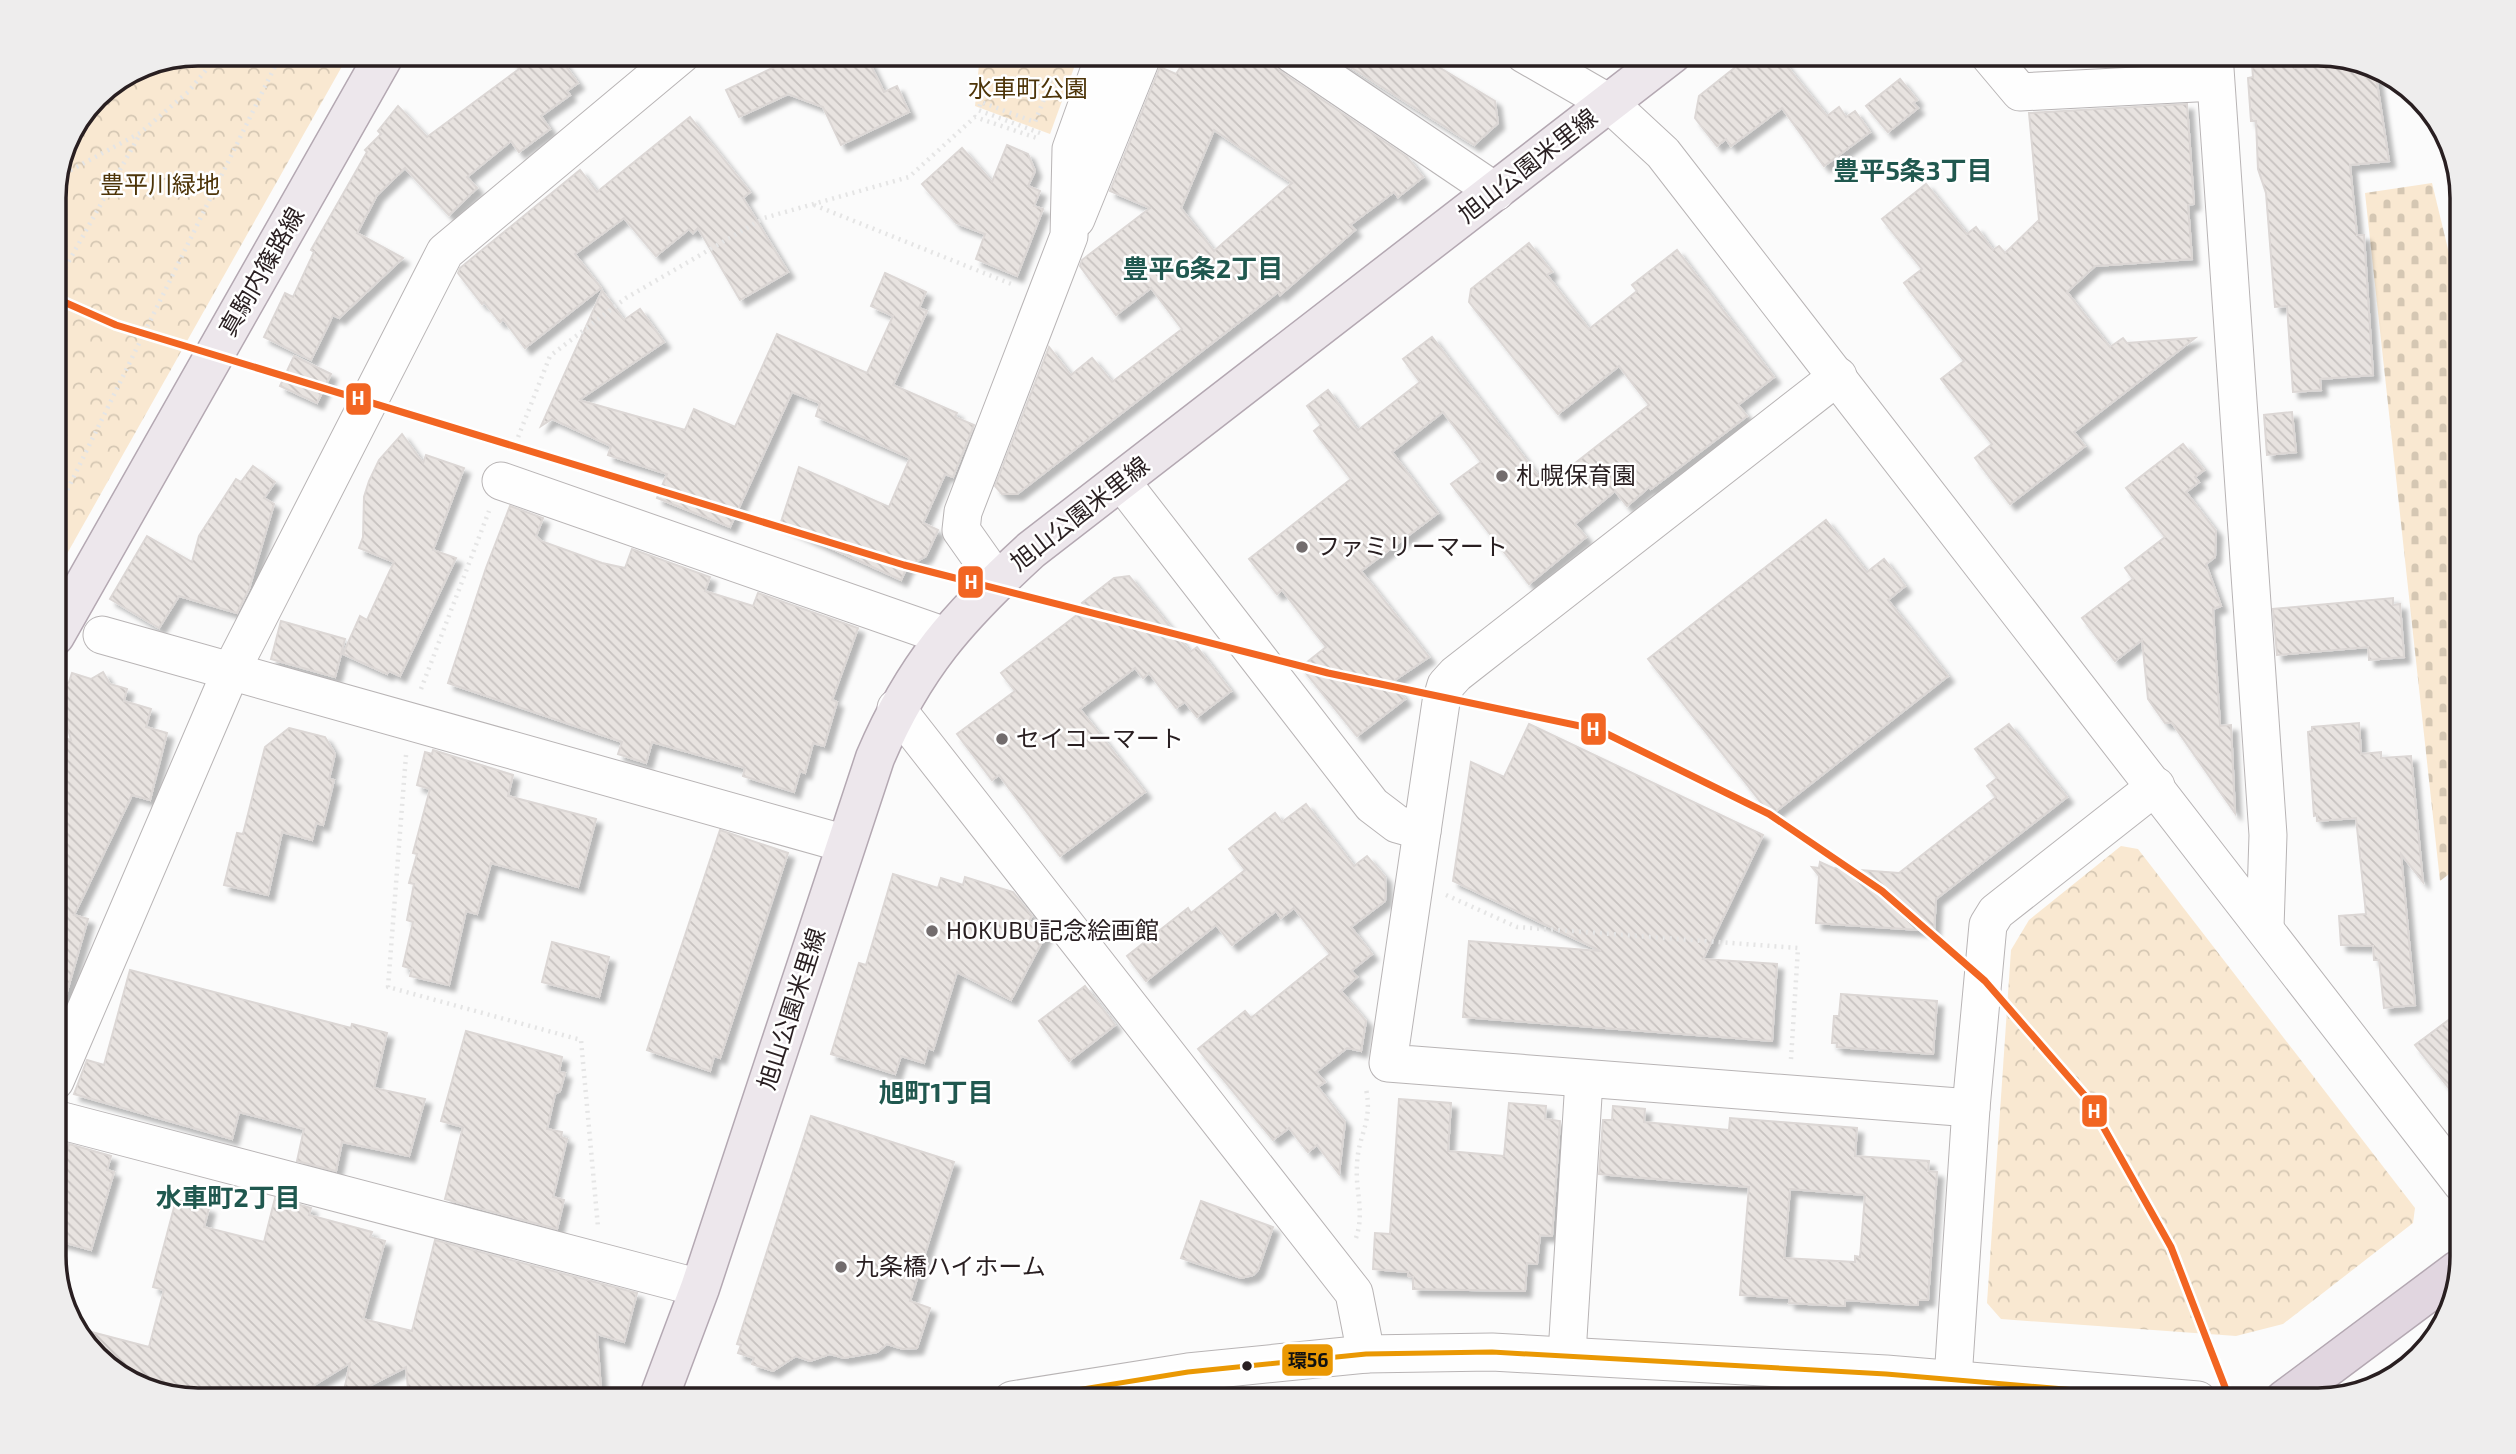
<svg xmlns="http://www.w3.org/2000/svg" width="2516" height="1454" font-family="'Exo 2','Noto Sans JP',sans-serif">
	<defs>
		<pattern id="cemetery-stones" width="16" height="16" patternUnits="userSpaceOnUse" patternTransform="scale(1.75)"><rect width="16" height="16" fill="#f9e8d1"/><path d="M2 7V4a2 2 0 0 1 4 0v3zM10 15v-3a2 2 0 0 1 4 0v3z" fill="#d5c7b3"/></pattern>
		<pattern id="park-crowns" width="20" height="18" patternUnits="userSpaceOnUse" patternTransform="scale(1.75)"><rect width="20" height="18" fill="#f9e8d1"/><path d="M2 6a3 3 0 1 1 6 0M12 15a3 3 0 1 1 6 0" fill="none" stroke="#d5c7b3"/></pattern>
		<pattern id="building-back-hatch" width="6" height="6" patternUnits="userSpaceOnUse" patternTransform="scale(1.75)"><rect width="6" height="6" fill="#e8e3e0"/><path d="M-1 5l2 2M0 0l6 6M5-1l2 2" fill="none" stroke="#c7c2c0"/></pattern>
		<filter id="shadow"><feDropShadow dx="6" dy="6" stdDeviation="2" flood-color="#0004"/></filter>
	</defs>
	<rect width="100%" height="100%" fill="#fbfbfb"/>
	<polygon fill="url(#cemetery-stones)" points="2432,183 2461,303 2462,864 2440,881 2365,193"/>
	<g fill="url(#park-crowns)">
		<polygon points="199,54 349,54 55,575 55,190 65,143 97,96 144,65"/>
		<polygon points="980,54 1079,54 1050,134 975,106"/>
		<polygon points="2121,846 2138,849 2415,1208 2413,1223 2283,1324 2236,1336 2001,1319 1987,1303 2011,950 2029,920"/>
	</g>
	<g fill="url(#building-back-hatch)" stroke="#dcd7d5" stroke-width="2" fill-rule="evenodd" filter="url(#shadow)">
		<polygon points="508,54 557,54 578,83 567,91 570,95 541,116 550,129 519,152 511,141 467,177 477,188 449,215 405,168 377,195 357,233 403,258 339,318 333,315 311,360 264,337 285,293 293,297 314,252 311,250 367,152 365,150 381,134 378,131 398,106 427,137 519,69"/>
		<polygon points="776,54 865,54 884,92 897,86 909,112 841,145 823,107 788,94 739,117 726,90 781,64"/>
		<path d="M 1189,54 L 1271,54 L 1280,71 L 1407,157 L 1423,177 L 1398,197 L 1394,192 L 1350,225 L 1355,230 L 1280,295 L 1278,292 L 1017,494 L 1002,494 L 995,486 L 1049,347 L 1071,375 L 1092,358 L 1112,382 L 1182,329 L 1151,288 L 1116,315 L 1080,266 L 1082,260 L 1150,208 L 1110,191 L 1160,67 L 1176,74 ZM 1214,130 L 1292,183 L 1214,251 L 1181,208 Z"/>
		<polygon points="1330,54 1417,54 1495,101 1498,123 1474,145"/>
		<polygon points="1752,54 1777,54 1827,116 1839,107 1846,117 1855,111 1870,132 1824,166 1782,108 1731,146 1726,139 1717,146 1695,118 1699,96"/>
		<polygon points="2295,61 2295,68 2346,62 2375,70 2389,161 2350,165 2357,235 2364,235 2373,375 2320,379 2321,390 2293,392 2287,306 2275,307 2266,193 2258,169 2256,121 2251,121 2248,78 2253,77 2252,64"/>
		<polygon points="1900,79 1917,100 1913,103 1918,108 1888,132 1866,106"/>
		<polygon points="2187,104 2194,204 2188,205 2192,259 2095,266 2067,292 2110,347 2123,338 2127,343 2195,338 2074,432 2085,446 2010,504 1975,458 1992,444 1941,379 1964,361 1904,283 1922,269 1882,219 1926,184 1967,234 1976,227 1993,250 1999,246 2005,253 2039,220 2029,113"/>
		<polygon points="690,117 750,192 743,198 788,272 740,300 698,228 693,233 689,229 656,256 624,218 575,254 601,288 525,348 503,319 500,322 484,302 482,304 458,273 460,268 580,170 597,192"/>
		<polygon points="1007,145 1028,154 1035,171 1028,186 1040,191 1034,206 1043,209 1017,276 976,259 985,234 956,223 922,184 962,148 992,182"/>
		<polygon points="1529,243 1552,272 1547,275 1589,329 1637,291 1632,285 1677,250 1774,377 1738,405 1747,416 1651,489 1649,487 1627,506 1615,491 1575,524 1586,537 1529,584 1451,484 1481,462 1443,412 1392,452 1438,513 1361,571 1429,657 1392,682 1405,699 1357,736 1301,667 1326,647 1282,590 1277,594 1249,559 1351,479 1314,431 1321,425 1307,406 1328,390 1358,430 1420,382 1403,359 1432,337 1546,486 1649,405 1619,366 1558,414 1469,302 1471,289"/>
		<polygon points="885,273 926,292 919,308 927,311 893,385 957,413 955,417 974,425 953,477 945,474 923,523 938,530 926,556 907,567 901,580 780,525 799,467 889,507 910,458 816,416 820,403 792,392 730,527 657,498 667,474 608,455 611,446 552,419 541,426 602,291 624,320 640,309 664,342 579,400 685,430 694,409 735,427 777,334 867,373 893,316 871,306"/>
		<polygon points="294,356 331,374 317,403 280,386"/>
		<polygon points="2292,412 2296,452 2267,455 2264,415"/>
		<polygon points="402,434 423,463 426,455 464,468 433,550 456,558 400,676 389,671 387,674 343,654 360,616 367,620 394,562 359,548 363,537 364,497 369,481 379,460"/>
		<polygon points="2183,444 2204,470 2195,477 2199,482 2186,492 2216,531 2215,557 2206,564 2221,606 2213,609 2220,726 2231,725 2235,813 2172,723 2165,723 2148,699 2142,640 2115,661 2082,618 2133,579 2125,568 2165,537 2126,488"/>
		<polygon points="253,466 275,482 264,498 274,504 249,589 237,613 179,596 159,628 110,599 147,536 192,562 199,536 236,479 241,482"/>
		<polygon points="510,506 543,518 536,536 541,541 602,563 625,568 632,549 710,577 705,591 753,606 758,593 858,628 832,700 837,702 824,746 813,743 805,773 800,771 794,792 743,776 745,768 652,742 646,763 618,754 622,742 448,683 486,568"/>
		<polygon points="1826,520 1867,572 1884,559 1905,586 1888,600 1948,676 1771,815 1648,659"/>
		<polygon points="1129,576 1190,652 1197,647 1231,691 1197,717 1185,702 1176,708 1149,673 1143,678 1135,668 1080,709 1145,792 1060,856 999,775 992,780 957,734 1015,691 1001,673 1086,608 1082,603 1114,578"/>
		<polygon points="2393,598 2393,605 2400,604 2404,657 2369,660 2368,647 2277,655 2273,609"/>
		<polygon points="281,621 345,639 335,677 271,659"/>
		<polygon points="103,672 110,684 127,689 124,701 151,709 146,727 167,733 150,800 132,795 74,915 88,919 64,1002 55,1001 55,736 71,740 58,693 69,682 72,673 91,679"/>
		<polygon points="2359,723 2361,754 2381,752 2381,758 2411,756 2423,882 2401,854 2415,1005 2384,1008 2379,960 2374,960 2373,946 2341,945 2339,916 2366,914 2356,818 2317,821 2317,815 2314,816 2308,732 2312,731 2312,727"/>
		<polygon points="1529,724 1763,835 1703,959 1777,964 1772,1041 1463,1017 1469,941 1601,951 1453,881 1471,762 1504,777"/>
		<polygon points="2009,724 2067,797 1936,899 1934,931 1816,923 1819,876 1812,867 1819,868 1820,862 1833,868 1899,873 1996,797 1987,786 1997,778 1975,749"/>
		<polygon points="289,728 325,737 335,754 329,779 334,780 323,825 316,823 312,840 282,832 268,895 224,885 237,833 243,834 265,747"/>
		<polygon points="433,750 513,775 508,796 596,819 578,887 491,863 477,914 466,911 449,985 410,976 412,969 403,966 413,922 407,920 414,884 409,883 417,854 413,853 430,789 417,785 425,752 432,754"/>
		<polygon points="1306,804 1354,866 1367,856 1385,877 1386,890 1385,901 1351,927 1372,954 1351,971 1357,977 1341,991 1366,1021 1361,1051 1347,1048 1316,1072 1325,1082 1318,1087 1345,1122 1339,1174 1317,1145 1308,1152 1289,1128 1273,1140 1198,1049 1245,1011 1251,1018 1330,954 1294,908 1281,918 1276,911 1232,945 1216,925 1146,981 1127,956 1188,908 1191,913 1245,870 1229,849 1275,813 1282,822"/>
		<polygon points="720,830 788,853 720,1058 714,1056 710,1071 647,1050"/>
		<polygon points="893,874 938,888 941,878 963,885 965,877 1013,892 1032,916 1029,921 1046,934 1011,1000 957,972 933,1050 928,1048 924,1063 901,1056 895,1074 831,1054 859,963 866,965"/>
		<polygon points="552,942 609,957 599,997 542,982"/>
		<polygon points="130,970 351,1028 352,1024 387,1033 374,1088 425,1099 409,1156 342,1142 336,1171 297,1161 304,1129 239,1112 232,1139 74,1094 87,1060 104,1065"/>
		<polygon points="1085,986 1115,1025 1069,1061 1039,1021"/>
		<polygon points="1841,994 1937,1001 1933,1054 1837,1047 1837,1043 1832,1043 1834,1016 1839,1016"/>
		<polygon points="2462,1010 2462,1105 2415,1045"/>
		<polygon points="466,1031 562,1057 559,1072 565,1073 560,1091 555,1094 547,1129 562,1132 561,1137 567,1139 553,1197 564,1200 557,1229 445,1199 463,1127 441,1121"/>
		<polygon points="1399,1099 1451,1103 1448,1151 1504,1156 1509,1103 1546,1106 1545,1119 1560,1121 1552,1236 1540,1235 1537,1264 1527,1263 1525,1291 1413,1289 1413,1277 1408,1276 1408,1272 1373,1269 1375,1233 1390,1234"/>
		<path d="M 1613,1106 L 1645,1109 L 1644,1122 L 1729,1130 L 1730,1118 L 1857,1128 L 1855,1156 L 1929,1161 L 1928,1171 L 1937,1172 L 1928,1300 L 1918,1300 L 1918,1305 L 1845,1300 L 1845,1306 L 1789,1303 L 1790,1298 L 1740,1295 L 1749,1187 L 1599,1174 L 1603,1120 L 1612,1120 ZM 1790,1189 L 1865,1195 L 1860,1257 L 1855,1256 L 1855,1262 L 1784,1258 Z"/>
		<polygon points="811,1116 954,1162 910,1301 930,1308 917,1348 903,1349 887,1344 877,1352 844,1358 830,1354 810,1361 796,1356 773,1371 752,1364 754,1358 738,1353 741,1345 737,1344"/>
		<polygon points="69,1144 111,1156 107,1170 114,1172 91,1250 55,1240 55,1193"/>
		<polygon points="275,1198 311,1208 309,1215 372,1232 370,1237 385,1241 363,1319 412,1331 435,1240 637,1293 624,1342 597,1334 601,1390 589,1391 586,1397 542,1400 409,1400 406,1367 342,1400 350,1363 290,1400 215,1400 170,1387 168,1392 126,1380 78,1335 76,1328 149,1347 164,1290 153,1287 176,1200 209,1208 204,1227 264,1242"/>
		<polygon points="1201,1201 1273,1227 1258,1270 1253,1275 1241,1278 1181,1258"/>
	</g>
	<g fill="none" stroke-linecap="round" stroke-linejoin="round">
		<defs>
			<g id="minor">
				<polyline points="1292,54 1496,192"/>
				<polyline points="1524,54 1609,103 1663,153 2462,1184"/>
				<polyline points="1988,54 2020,92 2215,82"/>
				<polyline points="2214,54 2268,835 2265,928"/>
				<polyline points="1076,219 1143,54"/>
				<polyline points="1838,376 1456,674 1446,685 1441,702 1388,1063 1971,1108"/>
				<polyline points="501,481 945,636"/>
				<polyline points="1121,481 1372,805 1397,824 1422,831"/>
				<polyline points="997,581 961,530 963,512 1069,236 1071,149 1105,54"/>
				<polyline points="102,635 846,844"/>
				<polyline points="896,708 1354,1293 1366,1354"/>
				<polyline points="55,1081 231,671 445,252 682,54"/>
				<polyline points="55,1119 700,1288"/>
				<polyline points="1567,1354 1584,1080"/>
				<polyline points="1953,1379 1971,1108 1988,925 1996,912 2156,786"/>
				<polyline points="1012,1400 1188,1372 1366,1354 1492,1352 1886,1374 2198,1400"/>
			</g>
			<g id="major">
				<polyline points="55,636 385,54"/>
				<path d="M 658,1400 L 700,1288 L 875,758 C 914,666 958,617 1031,550 L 1672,54"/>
			</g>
			<polyline id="highway" points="2284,1400 2458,1270"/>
		</defs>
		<use href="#minor" stroke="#b8b4b5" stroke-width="39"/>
		<use href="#major" stroke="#b4a8b2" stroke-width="41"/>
		<use href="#highway" stroke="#b4a8b2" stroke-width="41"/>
		<g stroke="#e5e5e5" stroke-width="4.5" stroke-dasharray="2 5" stroke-linecap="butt">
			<polyline points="1040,133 978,110 981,102 1035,122 1051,81 1057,85"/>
			<polyline points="58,177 140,133 188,92 219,54"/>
			<polyline points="814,205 1014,285"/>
			<polyline points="55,286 140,134"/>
			<polyline points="513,450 550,356 626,298 764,218 909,177 975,117 1037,138"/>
			<polyline points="55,515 281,54"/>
			<polyline points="421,689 489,511"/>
			<polyline points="406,755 388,987 581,1040 598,1227"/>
			<polyline points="1446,895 1517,927 1798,948 1791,1059"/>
			<path d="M 1356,1238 C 1365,1212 1355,1191 1357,1165 C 1358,1134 1373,1123 1366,1089"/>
		</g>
		<use href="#minor" stroke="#fefefe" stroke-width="37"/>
		<use href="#major" stroke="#ede7ec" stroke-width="38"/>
		<use href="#highway" stroke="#e1d6e0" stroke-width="38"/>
		<defs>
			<polyline id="bus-1" points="1014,1400 1188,1372 1366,1354 1492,1352 1886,1374 2195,1400"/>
		</defs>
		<use href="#bus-1" stroke="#fff" stroke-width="10"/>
		<use href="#bus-1" stroke="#ea9803" stroke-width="5"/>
		<defs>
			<polyline id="metro-1" points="55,298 116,325 904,565 1328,673 1599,730 1769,814 1882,891 1985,981 2087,1098 2171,1247 2230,1400"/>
		</defs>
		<use href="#metro-1" stroke="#fff" stroke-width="12"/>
		<use href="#metro-1" stroke="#f26522" stroke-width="7"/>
	</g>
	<g fill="#726c6d" stroke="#fff" stroke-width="2.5">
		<circle cx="1502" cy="476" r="7"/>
		<circle cx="1302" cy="547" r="7"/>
		<circle cx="1002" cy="739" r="7"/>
		<circle cx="932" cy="931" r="7"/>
		<circle cx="841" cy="1267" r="7"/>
	</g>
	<circle fill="#291f21" stroke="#fff" stroke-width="2.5" cx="1247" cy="1366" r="6"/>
	<g text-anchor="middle" stroke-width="5" stroke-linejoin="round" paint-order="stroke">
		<g font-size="24" fill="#4d3408" stroke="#fff">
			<text x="1028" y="97">水車町公園</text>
			<text x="160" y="193">豊平川緑地</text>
		</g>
		<g font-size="24" fill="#291f21" stroke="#fff">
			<text transform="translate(1528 166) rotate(-38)" y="8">旭山公園米里線</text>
			<text transform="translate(262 272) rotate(-60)" y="8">真駒内篠路線</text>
			<text transform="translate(1080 514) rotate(-38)" y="8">旭山公園米里線</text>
			<text transform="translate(792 1009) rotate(-72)" y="8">旭山公園米里線</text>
		</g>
		<g font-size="24" fill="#291f21" stroke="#fff" text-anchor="start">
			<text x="1516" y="484">札幌保育園</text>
			<text x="1316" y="555">ファミリーマート</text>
			<text x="1016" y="747">セイコーマート</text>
			<text x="946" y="939">HOKUBU記念絵画館</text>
			<text x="855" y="1275">九条橋ハイホーム</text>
		</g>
		<g font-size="26" font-weight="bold" fill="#20584f" stroke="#fff">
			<text x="1913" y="180">豊平5条3丁目</text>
			<text x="1203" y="278">豊平6条2丁目</text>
			<text x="936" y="1102">旭町1丁目</text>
			<text x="228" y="1207">水車町2丁目</text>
		</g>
	</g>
	<path d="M0 0H2516V1454H0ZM198 66H2318A132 132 0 0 1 2450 198V1256A132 132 0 0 1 2318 1388H198A132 132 0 0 1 66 1256V198A132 132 0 0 1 198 66Z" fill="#eeeded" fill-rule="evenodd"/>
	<path fill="none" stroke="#291f21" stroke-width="3.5" d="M198 66H2318A132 132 0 0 1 2450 198V1256A132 132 0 0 1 2318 1388H198A132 132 0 0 1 66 1256V198A132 132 0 0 1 198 66Z"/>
	<g stroke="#fff" stroke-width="2.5">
		<rect x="345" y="382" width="27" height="34" rx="7" fill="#f26522"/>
		<rect x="957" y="565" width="27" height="34" rx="7" fill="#f26522"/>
		<rect x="1580" y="712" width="27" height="34" rx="7" fill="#f26522"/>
		<rect x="2081" y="1094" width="27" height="34" rx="7" fill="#f26522"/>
		<rect x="1281" y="1343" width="53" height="34" rx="7" fill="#ea9803"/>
	</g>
	<g font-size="19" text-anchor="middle" font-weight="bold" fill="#fff">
		<text x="358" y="405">H</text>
		<text x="971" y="589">H</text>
		<text x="1593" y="736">H</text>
		<text x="2094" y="1118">H</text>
	</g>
	<g font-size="19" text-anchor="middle" font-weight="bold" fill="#111">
		<text x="1308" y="1367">環56</text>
	</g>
</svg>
